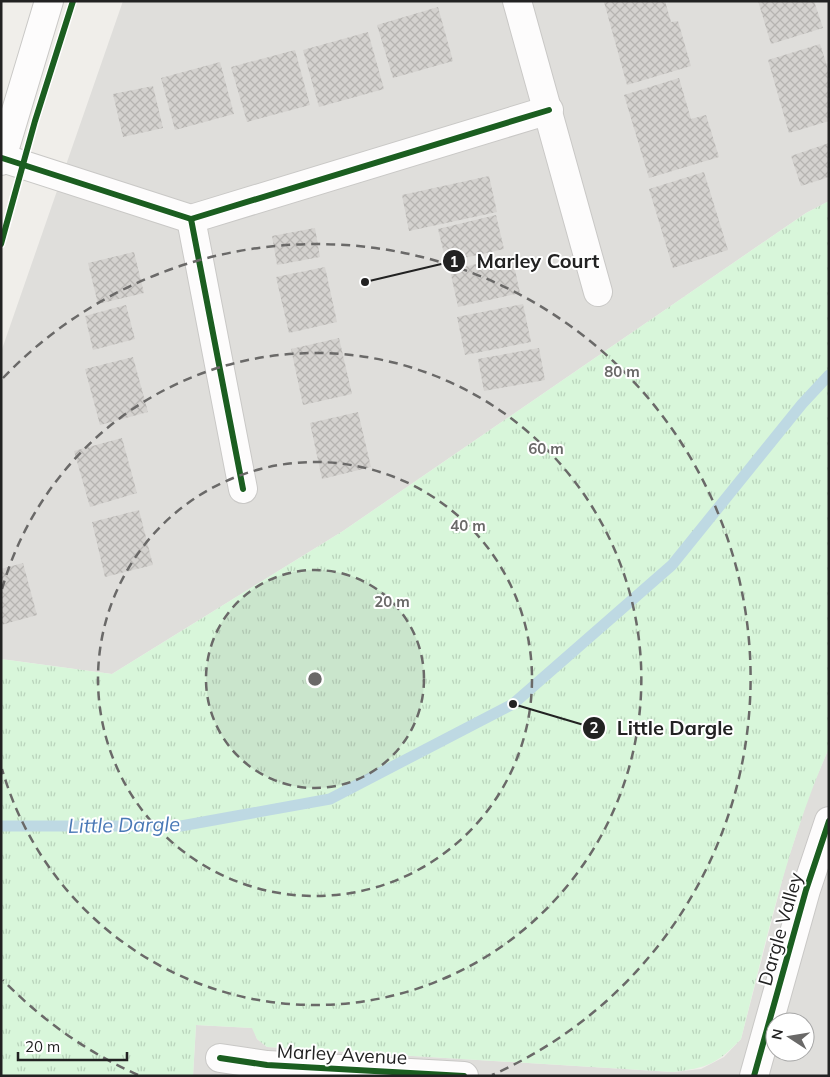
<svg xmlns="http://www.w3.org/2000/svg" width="830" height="1077" font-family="Mulish,sans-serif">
	<defs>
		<pattern id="park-tufts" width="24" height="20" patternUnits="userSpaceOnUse" patternTransform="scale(1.25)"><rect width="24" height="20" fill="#d8f6da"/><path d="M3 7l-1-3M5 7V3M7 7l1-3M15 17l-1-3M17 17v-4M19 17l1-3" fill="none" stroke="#b9d3bb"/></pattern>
		<pattern id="building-cross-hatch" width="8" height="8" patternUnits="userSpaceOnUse" patternTransform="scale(1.25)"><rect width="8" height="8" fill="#d4d2cf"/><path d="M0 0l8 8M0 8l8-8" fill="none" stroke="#b6b4b1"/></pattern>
	</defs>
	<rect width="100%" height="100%" fill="#f0eeea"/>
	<g fill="#dfdedb" fill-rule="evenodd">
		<polygon points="123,1 829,1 829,201 806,213 343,531 112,674 1,659 1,352"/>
		<path d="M 829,748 L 829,1076 L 193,1076 L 196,1025 L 253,1028 L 257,1039 L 267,1047 L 673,1072 L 701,1069 L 724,1057 L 741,1039 L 785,869 L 810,792 ZM 775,1022 L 805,1022 L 805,1052 L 775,1052 Z"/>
	</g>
	<path fill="url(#park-tufts)" d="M 829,201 L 829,748 C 788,841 766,941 741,1039 C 717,1064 707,1068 673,1072 L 267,1047 L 257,1039 L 252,1028 L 196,1025 L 193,1076 L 1,1076 L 1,659 L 112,674 L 343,531 L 806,213 Z"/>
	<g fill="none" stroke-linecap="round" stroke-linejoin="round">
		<polyline stroke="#bed9e3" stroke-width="11" points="1,826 181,826 330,799 513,704 672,565 802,404 829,375"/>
	</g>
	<g fill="url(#building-cross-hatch)">
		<polygon points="607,1 665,1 671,22 678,21 691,66 627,85 604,2"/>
		<polygon points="758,1 814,1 823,28 771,44"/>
		<polygon points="438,7 453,61 393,78 377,25"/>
		<polygon points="368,32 384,89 319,107 303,50"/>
		<polygon points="820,44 829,72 829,121 789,133 768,60"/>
		<polygon points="295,50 310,105 247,122 231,67"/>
		<polygon points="220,62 234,114 175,130 161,78"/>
		<polygon points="679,78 691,119 706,115 719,157 649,178 624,95"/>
		<polygon points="153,86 163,128 123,137 113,94"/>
		<polygon points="829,143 829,177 801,186 791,156"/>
		<polygon points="704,172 728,250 673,268 649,189"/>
		<polygon points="489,176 497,212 409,231 402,195"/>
		<polygon points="496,215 504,249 446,262 438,229"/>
		<polygon points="315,228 320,257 277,265 272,236"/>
		<polygon points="134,252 144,293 98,304 88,263"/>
		<polygon points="512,256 520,293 458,307 450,270"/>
		<polygon points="325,267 337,322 289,333 276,277"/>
		<polygon points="523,304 531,342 465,355 457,317"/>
		<polygon points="126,305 135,339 93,350 85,316"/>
		<polygon points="339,338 352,394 303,405 291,349"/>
		<polygon points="539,348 545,380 484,391 478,359"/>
		<polygon points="133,357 148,412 100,425 85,369"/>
		<polygon points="358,412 371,467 322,479 310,423"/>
		<polygon points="122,438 137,493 90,507 74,451"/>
		<polygon points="139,510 153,565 105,577 92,522"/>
		<polygon points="23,563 37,615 1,625 1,569"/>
	</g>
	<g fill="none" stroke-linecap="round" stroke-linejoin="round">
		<defs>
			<g id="minor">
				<polyline points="517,1 598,292"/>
				<polyline points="2,158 191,219 549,110"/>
				<polyline points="1,161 49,1"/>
				<polyline points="191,219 243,489"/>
				<polyline points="220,1058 267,1065 464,1076"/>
				<polyline points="754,1076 806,890 829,821"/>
			</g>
		</defs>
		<use href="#minor" stroke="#c9c8c6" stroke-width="30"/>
		<use href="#minor" stroke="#fdfcfc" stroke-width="28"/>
		<defs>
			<g id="cycleway">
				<polyline points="2,158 191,219 549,110"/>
				<polyline points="191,219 243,489"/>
				<polyline points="1,244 35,121 73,1"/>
				<polyline points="220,1058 267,1065 464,1076"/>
				<polyline points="754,1076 806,890 829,821"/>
			</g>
		</defs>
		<use href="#cycleway" stroke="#fff" stroke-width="9"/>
		<use href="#cycleway" stroke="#1b5e20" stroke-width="6"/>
	</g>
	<circle cx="315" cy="679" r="109" fill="#6a6968" fill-opacity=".12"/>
	<g fill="none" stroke="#6a6968" stroke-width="2.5" stroke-dasharray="9 6">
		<circle cx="315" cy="679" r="109"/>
		<circle cx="315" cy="679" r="217"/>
		<path d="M2 589A326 326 0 1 1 2 769"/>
		<path d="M138 1075A434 434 0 0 1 3 980M3 378A434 434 0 1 1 492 1075"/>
	</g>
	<g text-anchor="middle" stroke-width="4" stroke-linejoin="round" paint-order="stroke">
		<g font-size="19" fill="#222" stroke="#fff">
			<text transform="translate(780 929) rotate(-74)" y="7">Dargle Valley</text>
			<text transform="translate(342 1054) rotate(3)" y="7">Marley Avenue</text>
		</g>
		<g font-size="20" font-style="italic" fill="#4978b6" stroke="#fff">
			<text transform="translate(124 825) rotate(-1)" y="7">Little Dargle</text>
		</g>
	</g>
	<circle cx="315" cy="679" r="8" fill="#6a6968" stroke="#fff" stroke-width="2.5"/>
	<g font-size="15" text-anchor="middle" font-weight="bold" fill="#6a6968" stroke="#fff" stroke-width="4" stroke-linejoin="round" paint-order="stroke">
		<text x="622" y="377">80 m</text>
		<text x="546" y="454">60 m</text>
		<text x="468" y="531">40 m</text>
		<text x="392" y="607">20 m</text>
	</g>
	<path fill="none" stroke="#222" stroke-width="2" d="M365 282L454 261M513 704L594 728"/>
	<g fill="#222" stroke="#fff" stroke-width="2">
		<circle cx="365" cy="282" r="5"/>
		<circle cx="513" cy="704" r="5"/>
		<circle cx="454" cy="261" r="12"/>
		<circle cx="594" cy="728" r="12"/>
	</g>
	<g font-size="15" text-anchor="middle" font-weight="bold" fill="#fff">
		<text x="454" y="267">1</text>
		<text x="594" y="733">2</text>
	</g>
	<g font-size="20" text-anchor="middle" font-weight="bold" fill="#222" stroke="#fff" stroke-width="4" stroke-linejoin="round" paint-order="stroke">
		<text x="538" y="268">Marley Court</text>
		<text x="675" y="735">Little Dargle</text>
	</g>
	<rect width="830" height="1077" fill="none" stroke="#222222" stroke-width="5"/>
	<g transform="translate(790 1037) rotate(282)"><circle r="24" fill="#ffffff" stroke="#a7a7a7"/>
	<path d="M0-4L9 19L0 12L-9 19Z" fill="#6a6968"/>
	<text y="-8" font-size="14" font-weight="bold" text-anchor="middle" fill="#222222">N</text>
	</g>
	<path d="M18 1052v8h109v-8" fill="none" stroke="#222222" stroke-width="2.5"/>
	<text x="25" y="1052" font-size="15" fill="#222222" stroke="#ffffff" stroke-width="4" paint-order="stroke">20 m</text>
</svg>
